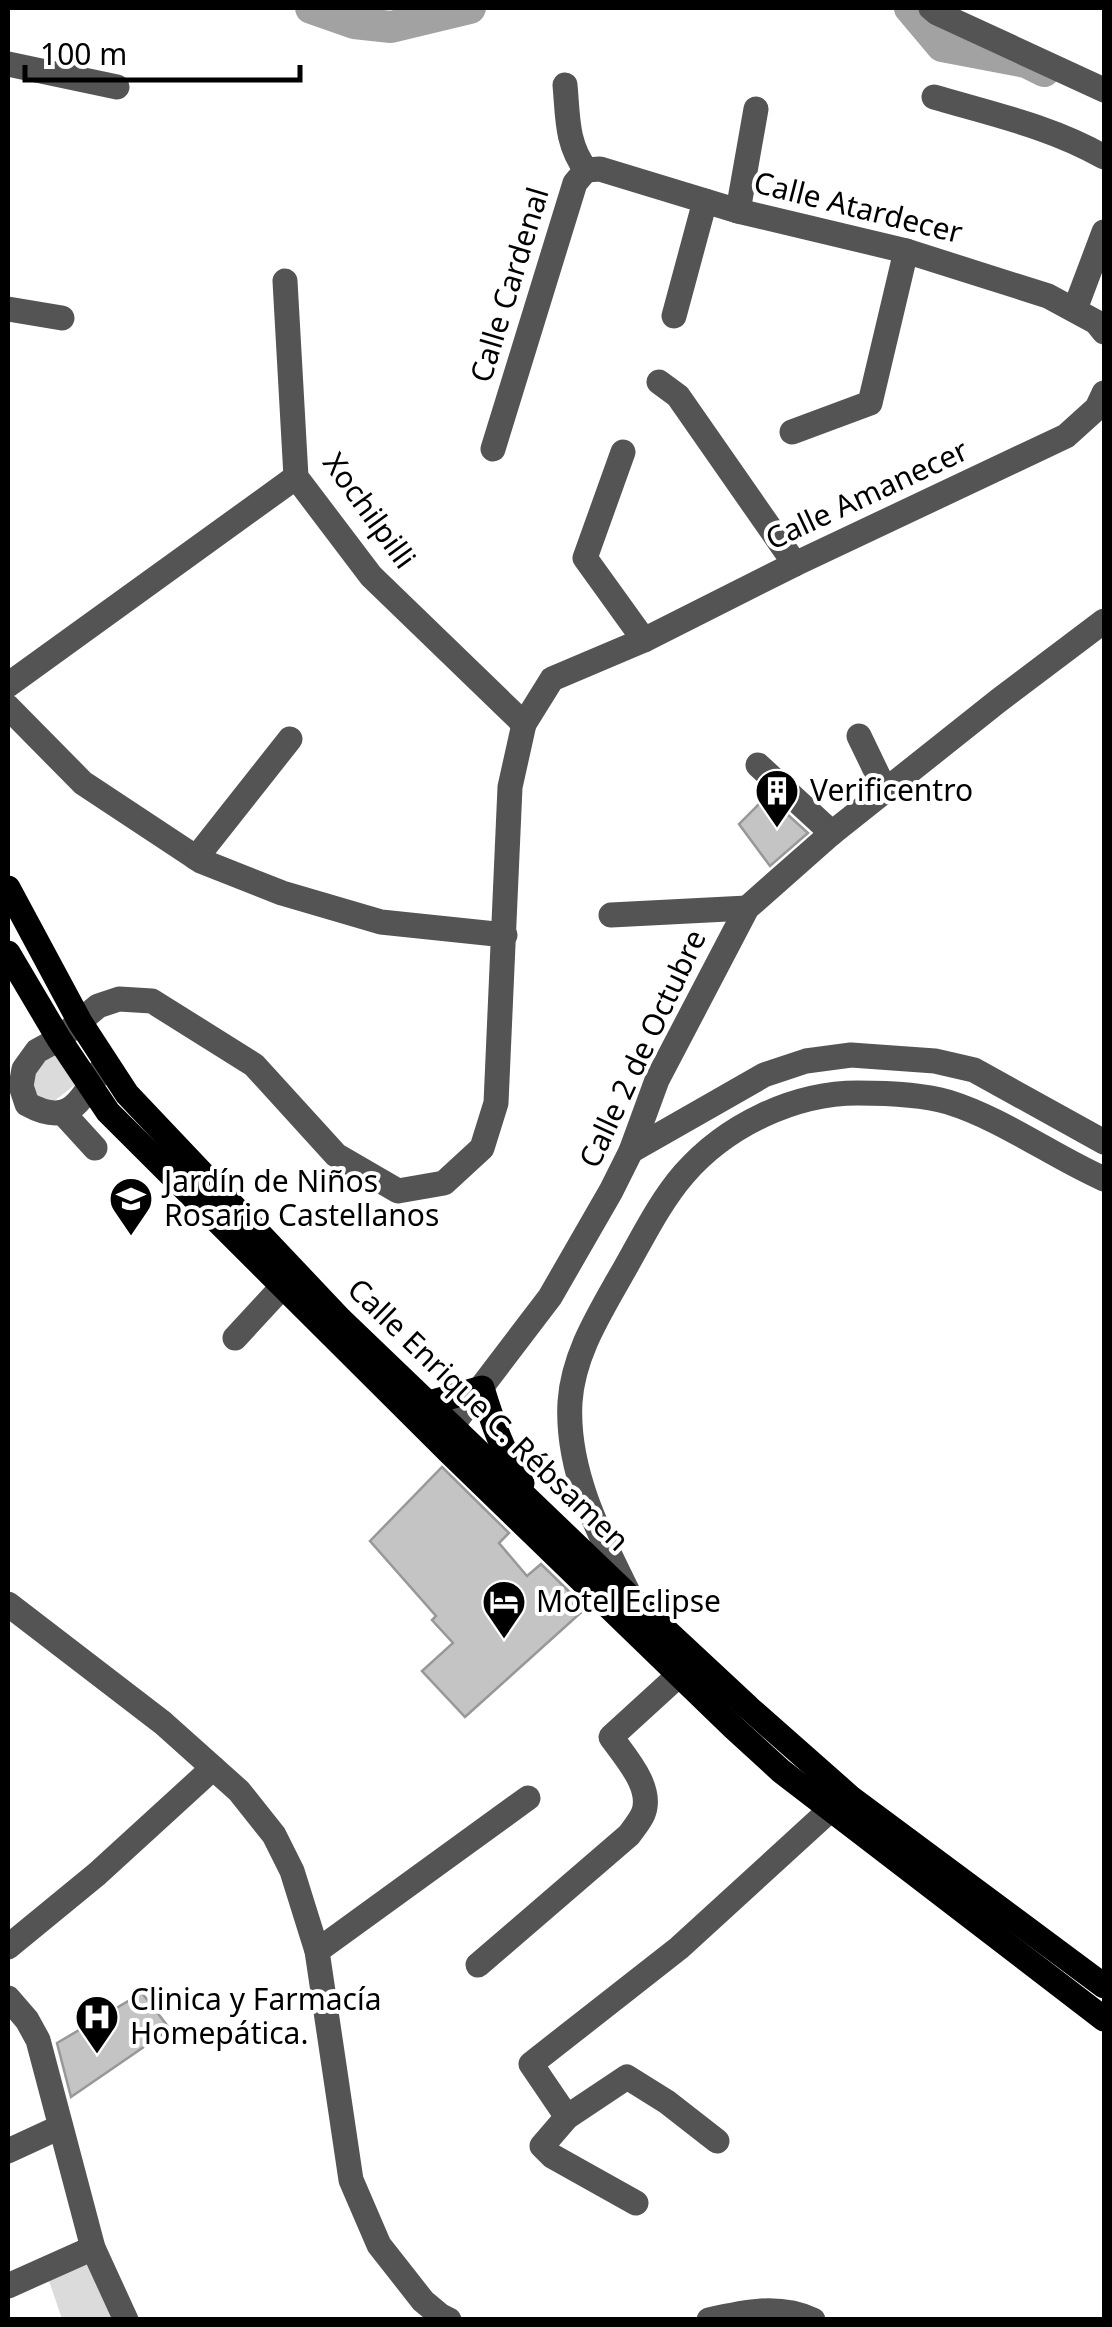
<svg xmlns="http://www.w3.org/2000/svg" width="1112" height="2327" font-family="'Noto Sans',sans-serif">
	<rect width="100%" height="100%" fill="#fff"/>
	<g fill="#dbdbdb">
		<polygon points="56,1053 77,1083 53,1102 36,1096 29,1081 34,1070"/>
		<polygon points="93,2248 126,2319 62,2319 45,2269"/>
	</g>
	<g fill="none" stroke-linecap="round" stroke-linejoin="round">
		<g stroke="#a2a2a2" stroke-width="32">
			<polyline points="311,8 354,23 391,27 470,8"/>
			<polyline points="910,8 942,46 1026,62 1044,71"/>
		</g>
	</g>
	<g fill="#c4c4c4" stroke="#989898" stroke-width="2.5">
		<polygon points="767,796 808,833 770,866 739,824"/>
		<polygon points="442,1467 509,1533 499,1543 527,1576 541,1564 586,1608 465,1717 422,1671 453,1643 432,1620 436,1616 370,1541"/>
		<polygon points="142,1993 170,2029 71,2097 57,2043"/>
	</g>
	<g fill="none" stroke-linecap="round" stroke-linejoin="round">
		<g stroke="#545454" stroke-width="25">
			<polyline points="931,8 937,13 1104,90"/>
			<polyline points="8,64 117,87"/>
			<path d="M 934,97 C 992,114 1052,127 1104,157"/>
			<polyline points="586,170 600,169 738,211 906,251 1048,296 1096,322 1104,332"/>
			<polyline points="738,211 756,109"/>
			<polyline points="285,281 296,477 371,576 524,724"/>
			<polyline points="8,309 62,318"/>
			<polyline points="1075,309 1104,232"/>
			<polyline points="674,316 705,201"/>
			<polyline points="659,382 678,396 795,564"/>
			<polyline points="792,432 870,403 906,251"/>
			<path d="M 493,449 L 575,183 L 586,170 C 566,143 568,117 565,85"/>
			<polyline points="623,452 585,558 644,640"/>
			<polyline points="8,685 296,477"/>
			<polyline points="8,707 83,783 201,861 282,893 381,922 505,935"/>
			<polyline points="859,736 886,792"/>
			<polyline points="758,765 832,833"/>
			<polyline points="196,858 290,739"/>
			<polyline points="611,915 747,908"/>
			<path d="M 100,1071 C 78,1103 69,1127 27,1104 L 21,1086 L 24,1069 L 37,1051 L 59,1039 L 98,1006 L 119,999 L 152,1001 L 254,1065 L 336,1155 L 398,1191 L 444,1183 L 482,1148 L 496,1103 L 510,787 L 524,724 L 552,679 L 644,640 L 795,564 L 1066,436 L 1097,408 L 1104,393"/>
			<polyline points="63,1113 95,1148"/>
			<polyline points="631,1151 764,1075 806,1061 851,1055 935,1061 974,1070 1104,1142"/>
			<polyline points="235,1338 282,1287"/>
			<polyline points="448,1448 451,1427 550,1297 611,1191 631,1151 657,1080 747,908 832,833 998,701 1104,621"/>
			<path d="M 630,1596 C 600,1536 566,1471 570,1402 C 573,1356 598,1316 620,1277 C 640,1243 658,1204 684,1174 C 726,1126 793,1093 858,1093 C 887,1093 920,1094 948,1102 C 1003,1119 1052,1156 1104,1179"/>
			<polyline points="8,1604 163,1723 239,1791 274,1835 292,1871 317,1951 351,2180 379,2245 423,2301 441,2316 449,2320"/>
			<polyline points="8,1947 97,1874 213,1768"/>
			<polyline points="317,1951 528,1798"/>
			<path d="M 478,1965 L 629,1835 C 634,1828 640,1821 643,1814 C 654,1788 625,1757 611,1737 L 680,1674"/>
			<polyline points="8,1998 27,2020 38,2040 93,2248 126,2320"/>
			<polyline points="567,2117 531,2064 679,1948 830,1810"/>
			<polyline points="8,2151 60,2127"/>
			<polyline points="636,2203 552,2156 542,2146 567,2117 627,2077 667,2102 717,2141"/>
			<polyline points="8,2286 93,2248"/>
			<path d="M 709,2320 C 744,2312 779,2304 813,2320"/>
		</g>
		<g stroke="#000" stroke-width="25">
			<polyline points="8,888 80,1022 127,1094 340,1319 631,1598 749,1708 851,1798 1104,1986"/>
			<polyline points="8,953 59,1039 108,1112 448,1451 733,1727 781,1771 1104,2019"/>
			<path d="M 429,1403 L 482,1388 C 492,1421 503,1453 522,1483"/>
		</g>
	</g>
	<defs>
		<symbol id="building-pin" viewBox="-11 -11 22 30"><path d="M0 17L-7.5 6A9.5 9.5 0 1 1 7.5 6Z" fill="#000" stroke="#fff"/><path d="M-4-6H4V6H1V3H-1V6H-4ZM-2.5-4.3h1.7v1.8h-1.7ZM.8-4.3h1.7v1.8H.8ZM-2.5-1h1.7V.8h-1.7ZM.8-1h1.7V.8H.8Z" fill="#fff"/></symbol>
		<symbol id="school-pin" viewBox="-11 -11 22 30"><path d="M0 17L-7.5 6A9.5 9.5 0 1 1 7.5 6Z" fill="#000" stroke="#fff"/><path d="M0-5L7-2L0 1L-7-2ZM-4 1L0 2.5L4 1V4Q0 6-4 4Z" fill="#fff"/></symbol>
		<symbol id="hotel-pin" viewBox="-11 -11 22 30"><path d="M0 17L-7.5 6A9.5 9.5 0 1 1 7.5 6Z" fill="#000" stroke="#fff"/><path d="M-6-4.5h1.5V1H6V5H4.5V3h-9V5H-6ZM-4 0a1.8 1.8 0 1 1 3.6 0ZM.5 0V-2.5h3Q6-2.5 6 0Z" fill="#fff"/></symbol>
		<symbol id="hospital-pin" viewBox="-11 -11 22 30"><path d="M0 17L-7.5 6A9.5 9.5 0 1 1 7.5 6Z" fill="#000" stroke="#fff"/><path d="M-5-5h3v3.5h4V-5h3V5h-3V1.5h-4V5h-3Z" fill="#fff"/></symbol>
	</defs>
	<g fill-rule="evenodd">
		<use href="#building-pin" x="752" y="766" width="50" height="68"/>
		<use href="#school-pin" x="106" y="1174" width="50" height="68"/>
		<use href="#hotel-pin" x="479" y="1577" width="50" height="68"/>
		<use href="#hospital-pin" x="72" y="1992" width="50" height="68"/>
	</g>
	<g text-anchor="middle" stroke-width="8" stroke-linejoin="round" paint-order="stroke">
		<g font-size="30" fill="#000" stroke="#fff">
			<text transform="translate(858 208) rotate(14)" y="10">Calle Atardecer</text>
			<text transform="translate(510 285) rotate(-73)" y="10">Calle Cardenal</text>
			<text transform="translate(867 495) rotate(-25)" y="10">Calle Amanecer</text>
			<text transform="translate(369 511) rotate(54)" y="10">Xochilpilli</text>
			<text transform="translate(643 1049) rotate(-65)" y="10">Calle 2 de Octubre</text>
			<text transform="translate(488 1415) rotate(44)" y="10">Calle Enrique C. Rébsamen</text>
		</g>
		<g font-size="30" fill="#000" stroke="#fff" text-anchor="start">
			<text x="810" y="801">Verificentro</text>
			<text x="164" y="1192">Jardín de Niños<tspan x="164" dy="34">Rosario Castellanos</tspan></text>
			<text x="536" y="1612">Motel Eclipse</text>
			<text x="130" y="2010">Clinica y Farmacía<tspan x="130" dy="34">Homepática.</tspan></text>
		</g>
	</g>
	<rect width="1112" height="2327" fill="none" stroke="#000000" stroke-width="20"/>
	<path d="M25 65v15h275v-15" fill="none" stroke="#000000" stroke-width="5"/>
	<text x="40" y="65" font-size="30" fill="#000000" stroke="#ffffff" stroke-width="8" paint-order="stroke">100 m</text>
</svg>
